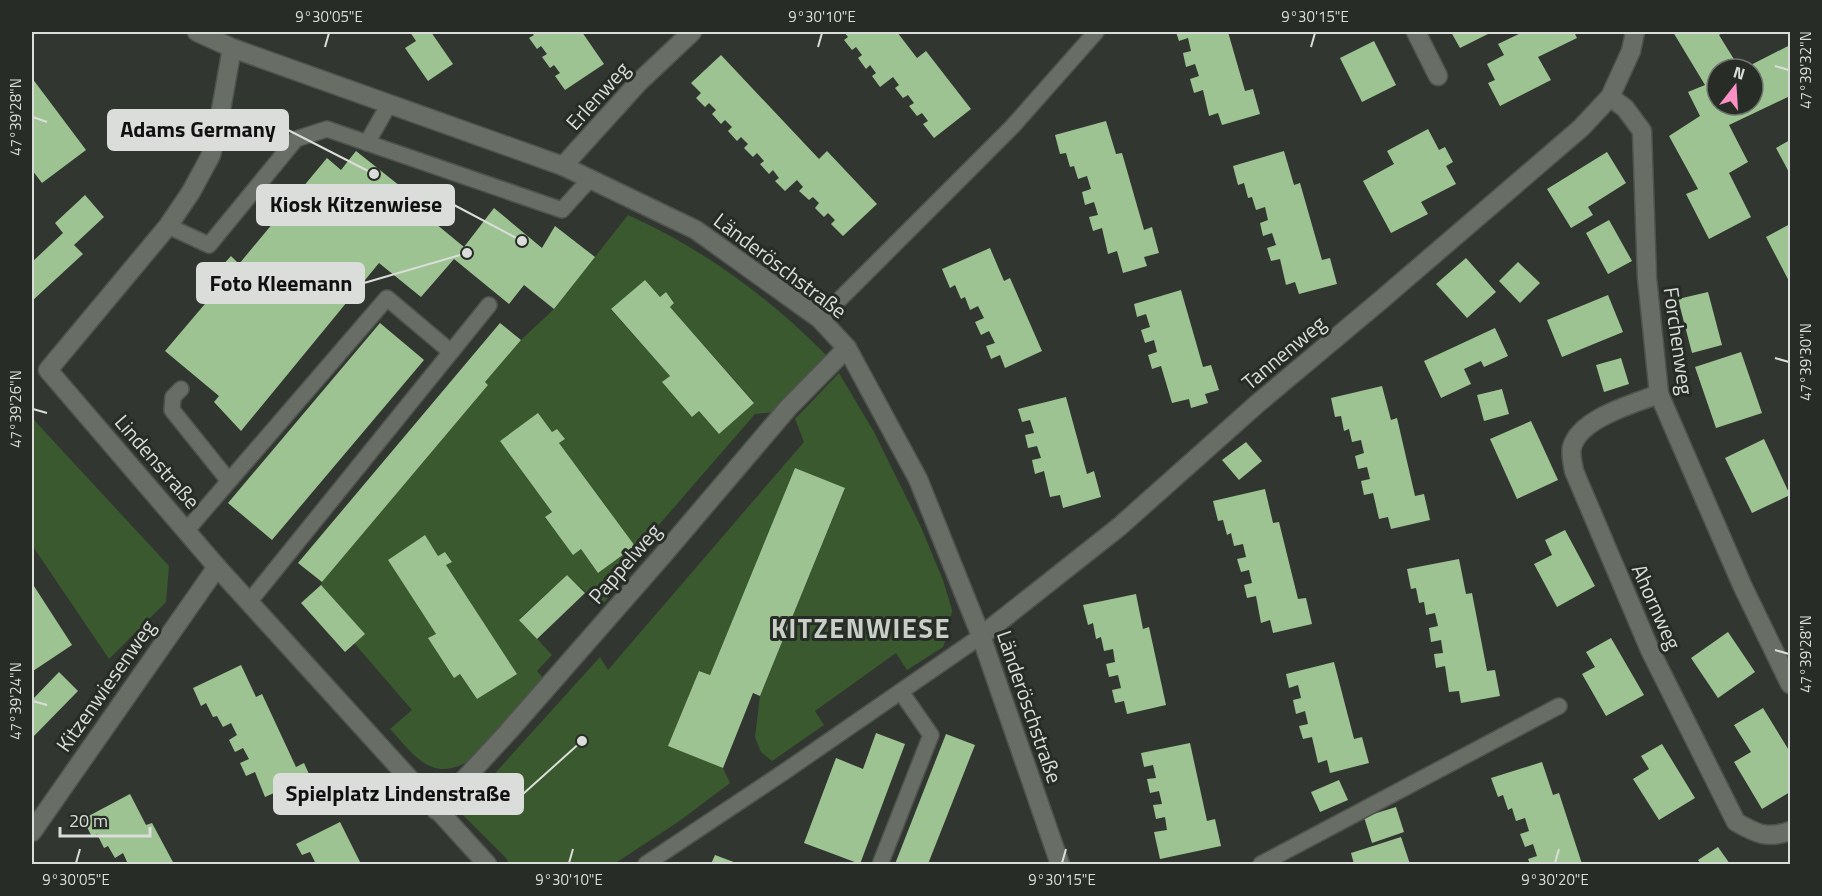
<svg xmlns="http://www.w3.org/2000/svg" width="1822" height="896" font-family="'Titillium Web',sans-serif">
	<rect width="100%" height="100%" fill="#313730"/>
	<g fill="#3a592f" fill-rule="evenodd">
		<path d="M 628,215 C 702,248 770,298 826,355 L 774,412 L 755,414 L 612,579 L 618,586 L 601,606 L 567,575 L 519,619 L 552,655 L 537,671 L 545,680 L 465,763 C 429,782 412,752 390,729 L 412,710 L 354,643 L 364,634 L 321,585 L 322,582 L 488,385 L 485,382 L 521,340 L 554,309 ZM 645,280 L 660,297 L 666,292 L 674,302 L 670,307 L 754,402 L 719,434 L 699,411 L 692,417 L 663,383 L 670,376 L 611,310 ZM 538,414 L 552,432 L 557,429 L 564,438 L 559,443 L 635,546 L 598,573 L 581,549 L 573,554 L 545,518 L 552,512 L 500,441 ZM 425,535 L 438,556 L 445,552 L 452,562 L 446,565 L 516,674 L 477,699 L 460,674 L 455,677 L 429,638 L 436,634 L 388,560 Z"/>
		<polygon points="839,373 874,432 920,525 943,580 952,610 949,632 943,647 907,670 896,653 815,711 824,725 772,761 761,752 755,737 760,696 845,489 795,468 710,675 699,671 669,745 723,768 730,783 678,822 614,864 509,864 506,858 460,812 600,657 608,670 804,442 795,419"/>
		<polygon points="33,419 169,566 166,602 109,659 32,545"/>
	</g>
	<g fill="#9ec392">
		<polygon points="410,32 431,32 453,64 428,81 405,48 416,41"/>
		<polygon points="531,32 582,32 604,64 565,90 555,76 560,73 554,65 550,68 542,57 547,54 541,46 537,49 529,38 534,35"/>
		<polygon points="844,32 897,32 917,58 926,51 971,109 934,138 923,124 928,121 922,113 917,116 909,106 914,103 908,95 903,98 895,88 899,85 893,77 880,87 872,76 876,73 870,65 866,69 858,58 862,55 856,47 852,50 844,40 848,37"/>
		<polygon points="1176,32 1228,32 1245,91 1253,89 1260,114 1222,125 1218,113 1209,116 1203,90 1194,93 1190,79 1199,76 1195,64 1186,67 1183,53 1191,51 1188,38 1179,41"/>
		<polygon points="1451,32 1492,32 1460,48"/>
		<polygon points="1523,32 1574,32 1577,38 1538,57 1551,80 1500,106 1488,83 1495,80 1487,64 1504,55 1498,44"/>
		<polygon points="1673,32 1724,32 1719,35 1740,69 1717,69 1717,105 1753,105 1753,69 1743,69 1790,45 1790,96 1729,125 1748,162 1729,173 1751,217 1709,239 1686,194 1698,189 1669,136 1700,116 1688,92 1705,85"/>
		<polygon points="1374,41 1396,85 1362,102 1340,58"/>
		<polygon points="721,55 819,159 827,151 877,204 843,236 831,224 835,220 828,213 824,217 815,208 819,203 813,197 809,200 799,191 803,187 797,180 785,191 775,181 779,178 773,170 769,174 760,164 764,161 757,153 753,157 744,148 748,144 741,137 737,141 728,131 732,127 725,120 721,124 712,114 716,110 709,103 705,107 696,98 701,93 691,83"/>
		<polygon points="32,78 86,150 42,183 32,170"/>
		<polygon points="1106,121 1116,154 1122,153 1144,230 1152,227 1159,253 1144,257 1147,266 1123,273 1117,251 1108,254 1102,228 1093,231 1089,217 1098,215 1094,202 1085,205 1082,192 1091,189 1087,176 1078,179 1074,166 1070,167 1066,153 1060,154 1055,135"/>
		<polygon points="1428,129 1439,150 1445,147 1453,162 1446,166 1456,184 1421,202 1428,214 1391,233 1363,181 1394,164 1387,151"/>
		<polygon points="1790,140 1790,174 1776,148"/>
		<polygon points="356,151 400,186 396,191 464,247 494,208 542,248 555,226 595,257 554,309 524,285 509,304 454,259 421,297 379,263 241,431 214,402 219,396 165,351 221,285 212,277 231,256 239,264 327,158 341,170"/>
		<polygon points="1284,151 1294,185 1300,183 1322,260 1330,258 1337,284 1299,294 1295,282 1286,285 1280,259 1271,261 1267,248 1276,245 1272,233 1263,236 1260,223 1268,220 1265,207 1256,210 1252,197 1248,198 1244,183 1238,185 1233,166"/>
		<polygon points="1607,152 1626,183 1588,207 1593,215 1571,228 1547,189"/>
		<polygon points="85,195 104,217 74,245 83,254 32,301 32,262 63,233 55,223"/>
		<polygon points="1609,220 1632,261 1608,274 1586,233"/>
		<polygon points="1790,224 1790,283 1766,237"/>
		<polygon points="990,248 1004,281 1010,278 1042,351 1005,368 1000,355 991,359 986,346 995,343 989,331 981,335 975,322 984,318 978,306 970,310 965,297 961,299 955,285 950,288 942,269"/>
		<polygon points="1466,258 1496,292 1467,318 1436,284"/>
		<polygon points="1518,262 1540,283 1520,303 1499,281"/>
		<polygon points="645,280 660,297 666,292 674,303 670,307 754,403 719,434 699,411 692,417 662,382 670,376 611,309"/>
		<polygon points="1181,290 1203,367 1211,365 1219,390 1205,394 1208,403 1191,408 1189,399 1172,403 1161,366 1152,369 1148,355 1157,352 1154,340 1145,343 1141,330 1150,327 1146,314 1137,317 1134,304"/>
		<polygon points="1708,292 1722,345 1692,353 1678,299"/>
		<polygon points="1608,295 1623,332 1562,357 1547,320"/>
		<polygon points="380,323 424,360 272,540 228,503"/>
		<polygon points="500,323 521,340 485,382 488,385 322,582 298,563"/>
		<polygon points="1495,328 1508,356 1484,367 1481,361 1464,369 1471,384 1441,398 1424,361"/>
		<polygon points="1741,352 1762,413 1716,428 1695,367"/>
		<polygon points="1621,358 1629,384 1604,392 1596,365"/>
		<polygon points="1382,386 1391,420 1397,418 1415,496 1424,494 1430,520 1391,529 1388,517 1379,519 1373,493 1364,495 1361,481 1370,479 1367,467 1358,469 1355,456 1364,453 1361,440 1352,442 1349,429 1344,431 1341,416 1335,417 1331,398"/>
		<polygon points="1502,389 1509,414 1484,421 1477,395"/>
		<polygon points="1066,397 1087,474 1094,471 1101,497 1063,508 1060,495 1050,497 1044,471 1035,474 1032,460 1041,458 1037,446 1028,448 1025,435 1034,433 1030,420 1022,422 1018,409"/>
		<polygon points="538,413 552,432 557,429 565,439 559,443 635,546 598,573 581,549 573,555 545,517 552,512 500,441"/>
		<polygon points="1531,421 1558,480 1517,499 1490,439"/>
		<polygon points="1764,439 1790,495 1752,513 1725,458"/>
		<polygon points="1246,442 1262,461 1239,480 1222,460"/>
		<polygon points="795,468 845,488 760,696 753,693 723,768 668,746 699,671 710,675"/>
		<polygon points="1265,489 1273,523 1279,522 1298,599 1306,598 1312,624 1273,633 1270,620 1261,623 1256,596 1247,598 1244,585 1252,583 1249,570 1241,572 1237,559 1246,557 1243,544 1234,546 1231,533 1227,535 1223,520 1218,521 1213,501"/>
		<polygon points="1565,530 1595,586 1557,607 1534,564 1552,555 1545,540"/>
		<polygon points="425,535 438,556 445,552 452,562 446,565 517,674 477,699 460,674 454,678 428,638 436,634 388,560"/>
		<polygon points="1459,559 1466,594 1472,593 1487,671 1495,670 1500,696 1461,703 1459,691 1449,692 1445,666 1436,668 1434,654 1443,653 1441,640 1431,642 1429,628 1438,626 1435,613 1426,615 1424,602 1419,603 1416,588 1411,589 1407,569"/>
		<polygon points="567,575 585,593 537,639 519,620"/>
		<polygon points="32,583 72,645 33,671 32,669"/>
		<polygon points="321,585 365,634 345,652 301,603"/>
		<polygon points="1136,594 1143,629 1149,627 1166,705 1127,714 1124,701 1115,703 1112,690 1121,688 1118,675 1109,677 1106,664 1115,662 1113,649 1104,651 1101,637 1096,639 1093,623 1088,625 1083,605"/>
		<polygon points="1728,632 1755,672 1718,698 1691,658"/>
		<polygon points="1611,638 1644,695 1606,716 1582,674 1595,667 1586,652"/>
		<polygon points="1334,662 1354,739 1362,737 1369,763 1330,773 1327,760 1318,763 1312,737 1303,739 1299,726 1308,724 1305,711 1296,714 1293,700 1301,698 1298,685 1289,688 1286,674"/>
		<polygon points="241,665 256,697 262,694 296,767 304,763 315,787 279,804 274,793 265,797 255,772 246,776 240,763 249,759 243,748 235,752 229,740 237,735 231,723 223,727 217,716 213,717 206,703 201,706 193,688"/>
		<polygon points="59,672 78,691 32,738 32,700"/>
		<polygon points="1763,708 1790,752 1790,792 1762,809 1734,762 1751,752 1734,725"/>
		<polygon points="876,733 905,744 860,864 804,843 836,758 863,769"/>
		<polygon points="946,734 975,745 928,864 895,864"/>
		<polygon points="1190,743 1207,821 1215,819 1221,846 1160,859 1154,832 1167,830 1165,817 1156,819 1153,805 1162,804 1159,791 1150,793 1147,779 1156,778 1153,765 1144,767 1141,753"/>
		<polygon points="1662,744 1695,798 1659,820 1633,779 1649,769 1641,756"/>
		<polygon points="1542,762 1553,795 1559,793 1582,864 1530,864 1528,859 1537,856 1533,844 1525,847 1520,834 1529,831 1525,818 1516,821 1512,808 1508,810 1503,795 1498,797 1491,778"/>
		<polygon points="1339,780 1348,800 1320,812 1311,792"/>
		<polygon points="130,794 146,825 152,823 174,864 128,864 123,853 115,858 108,846 104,848 97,834 92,837 83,819"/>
		<polygon points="1396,807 1404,832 1372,843 1364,817"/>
		<polygon points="340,822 361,864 316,864 310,852 302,855 296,844"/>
		<polygon points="1401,837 1410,864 1354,864 1351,853"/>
		<polygon points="1718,847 1730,864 1701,864 1698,860"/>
		<polygon points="715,855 739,864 711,864"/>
	</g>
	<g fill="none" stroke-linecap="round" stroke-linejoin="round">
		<defs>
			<g id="lane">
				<polyline points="367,143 389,104"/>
				<polyline points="168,226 209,245 296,139 327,129 562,210 590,179"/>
				<polyline points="820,319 1012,127 1096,32"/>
				<polyline points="181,389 173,397 172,410 229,481"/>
				<polyline points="186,531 387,298 451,352"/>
				<polyline points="249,602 489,305"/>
				<polyline points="881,862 931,735 901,692"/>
				<polyline points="646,864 784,772 981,636"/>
				<polyline points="1261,864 1559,706"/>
			</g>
			<g id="street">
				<polyline points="197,32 232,48 563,166 696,230 820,319 847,348 918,479 981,636 1060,864"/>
				<polyline points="1416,32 1438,76"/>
				<polyline points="232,48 219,121 211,155 191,192 168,226 48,370 217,567 487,864"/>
				<polyline points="1610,97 1625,108 1642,131 1647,278 1659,394 1742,585 1790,684"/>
				<polyline points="563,166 639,82 692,32"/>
				<path d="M 1659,394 C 1633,404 1580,418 1572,447 C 1570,454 1573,464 1574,471 L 1650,650 L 1736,822 C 1757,834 1767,839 1790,831"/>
				<polyline points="981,636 1119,527 1257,404 1381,300 1581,128 1610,97 1631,51 1635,32"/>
				<polyline points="436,810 508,732 663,555 788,408 847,348"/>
				<polyline points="32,832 217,567"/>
			</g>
		</defs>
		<use href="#lane" stroke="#4f534e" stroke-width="18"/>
		<use href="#street" stroke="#4f534e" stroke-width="21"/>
		<use href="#lane" stroke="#686e66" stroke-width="15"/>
		<use href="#street" stroke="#686e66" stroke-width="18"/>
	</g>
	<path fill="none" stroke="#daddd9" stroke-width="2" d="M 325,47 L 329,33M 818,47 L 822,33M 1311,47 L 1315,33M 1775,66 L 1789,70M 33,117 L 47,122M 1775,358 L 1789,362M 33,409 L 47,413M 1775,650 L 1789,654M 33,701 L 47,705M 76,863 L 80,849M 569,863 L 573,849M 1062,863 L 1066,849M 1555,863 L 1559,849"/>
	<g text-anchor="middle" stroke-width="6" stroke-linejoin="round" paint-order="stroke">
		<g font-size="21" fill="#daddd9" stroke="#272c26">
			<text transform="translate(598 96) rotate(-48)" y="7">Erlenweg</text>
			<text transform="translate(780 266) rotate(37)" y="7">Länderöschstraße</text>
			<text transform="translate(1678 341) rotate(82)" y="7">Forchenweg</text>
			<text transform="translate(1284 353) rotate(-40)" y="7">Tannenweg</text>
			<text transform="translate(157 462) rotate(49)" y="7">Lindenstraße</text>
			<text transform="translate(625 564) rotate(-49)" y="7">Pappelweg</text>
			<text transform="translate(1656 607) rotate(66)" y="7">Ahornweg</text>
			<text transform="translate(106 686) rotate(-55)" y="7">Kitzenwiesenweg</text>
			<text transform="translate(1029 707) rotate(71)" y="7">Länderöschstraße</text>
		</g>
		<g font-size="27" font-weight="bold" letter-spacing="1.5" fill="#c8cfc6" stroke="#272c26">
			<text x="861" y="638">KITZENWIESE</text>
		</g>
	</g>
	<path fill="none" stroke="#daddd9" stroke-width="2" d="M374 174L288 130M522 241L454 205M467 253L364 283M582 741L523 794"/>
	<g fill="#daddd9" stroke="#272c26" stroke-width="2">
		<circle cx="374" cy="174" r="6"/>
		<circle cx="522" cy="241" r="6"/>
		<circle cx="467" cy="253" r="6"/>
		<circle cx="582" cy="741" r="6"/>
	</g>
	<g fill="#daddd9" stroke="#daddd9" stroke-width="2">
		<rect x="108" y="110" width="180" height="40" rx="6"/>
		<rect x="257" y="185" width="197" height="40" rx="6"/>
		<rect x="197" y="263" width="167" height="40" rx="6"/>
		<rect x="274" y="774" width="249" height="40" rx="6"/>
	</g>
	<g font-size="22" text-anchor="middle" font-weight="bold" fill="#111">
		<text x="198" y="137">Adams Germany</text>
		<text x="356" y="212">Kiosk Kitzenwiese</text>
		<text x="281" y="291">Foto Kleemann</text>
		<text x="398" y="801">Spielplatz Lindenstraße</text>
	</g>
	<rect width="1822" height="896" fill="none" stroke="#272c26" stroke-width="66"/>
	<g transform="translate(1735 87) rotate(17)"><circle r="28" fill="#272c26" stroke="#6f736e" stroke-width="1.5"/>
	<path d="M0-4.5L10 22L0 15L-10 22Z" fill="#fc8fc3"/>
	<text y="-9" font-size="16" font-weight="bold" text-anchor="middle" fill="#daddd9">N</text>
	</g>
	<path d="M60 827v9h90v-9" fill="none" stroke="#daddd9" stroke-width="3"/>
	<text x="69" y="827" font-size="18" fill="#daddd9" stroke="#272c26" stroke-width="4.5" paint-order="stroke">20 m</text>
	<rect x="33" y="33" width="1756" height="830" fill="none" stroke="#daddd9" stroke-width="2"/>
	<g font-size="15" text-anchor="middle" fill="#daddd9">
		<text x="329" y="22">9°30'05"E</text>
		<text x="822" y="22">9°30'10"E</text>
		<text x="1315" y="22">9°30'15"E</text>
		<text transform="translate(1806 70) rotate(-90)" y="5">47°39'32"N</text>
		<text transform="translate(16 117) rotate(-90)" y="5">47°39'28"N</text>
		<text transform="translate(1806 362) rotate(-90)" y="5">47°39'30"N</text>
		<text transform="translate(16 409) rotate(-90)" y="5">47°39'26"N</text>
		<text transform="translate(1806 654) rotate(-90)" y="5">47°39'28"N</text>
		<text transform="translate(16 701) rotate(-90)" y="5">47°39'24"N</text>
		<text x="76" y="885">9°30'05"E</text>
		<text x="569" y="885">9°30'10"E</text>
		<text x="1062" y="885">9°30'15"E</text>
		<text x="1555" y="885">9°30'20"E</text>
	</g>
</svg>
